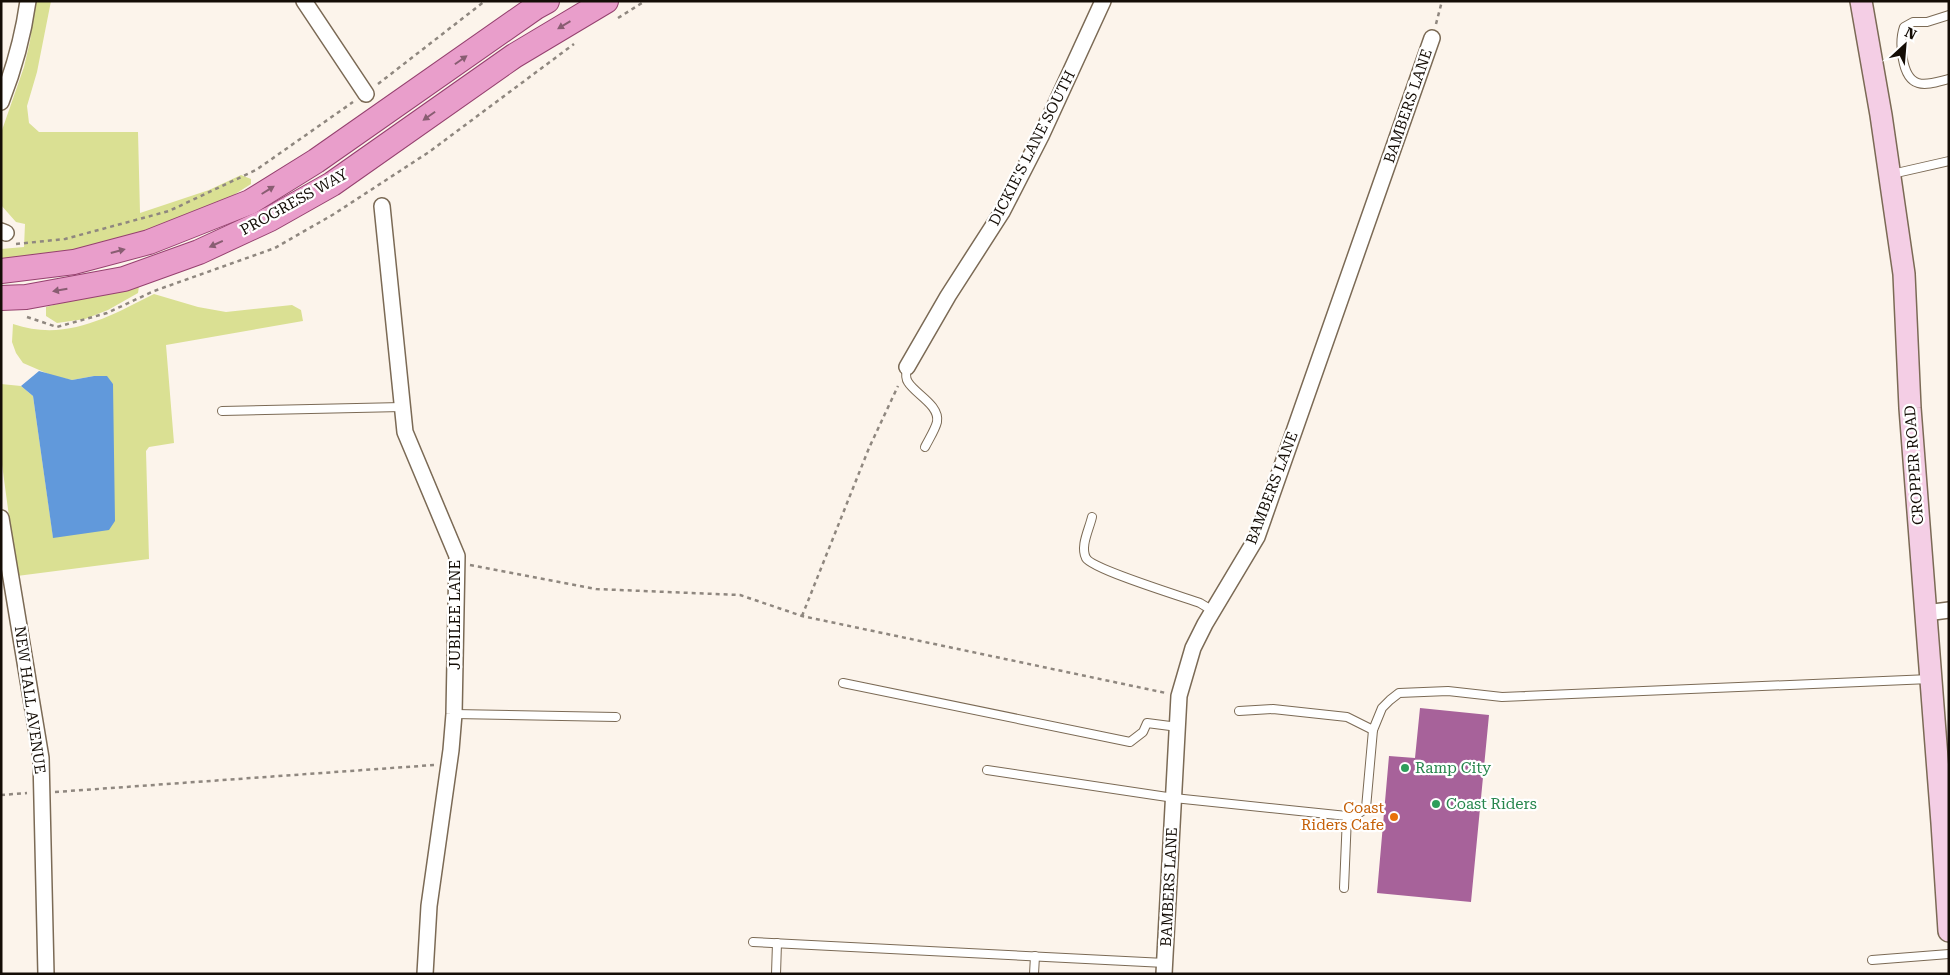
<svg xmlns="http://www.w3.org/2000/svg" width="1950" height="975" font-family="'Roboto Serif',serif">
	<rect width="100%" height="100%" fill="#fcf4eb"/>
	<g fill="#dae093">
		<path d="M 35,1 L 51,1 L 37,72 L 27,106 L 29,123 L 39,132 L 138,132 L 140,213 L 209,190 L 241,175 L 251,179 L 251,184 C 240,191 229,198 218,204 C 155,234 71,255 1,261 L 1,249 L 24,247 L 25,224 L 16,222 L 1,205 L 1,133 L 24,67 L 30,41 Z"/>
		<polygon points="134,284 139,286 138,293 108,310 85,319 57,323 46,316 46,307"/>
		<path d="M 154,294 L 198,307 L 226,312 L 292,305 L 301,310 L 303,321 L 166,345 L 174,443 L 149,447 L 146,451 L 149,559 L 17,576 L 1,457 L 1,384 L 21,386 L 33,396 L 53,537 L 113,448 L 113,384 L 94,376 L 72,380 L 53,376 L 23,363 L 16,353 L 12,342 L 13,324 C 66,342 108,317 154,294 Z"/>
	</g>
	<polygon fill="#6199db" points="39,371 72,380 94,376 107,376 113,384 115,521 109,530 53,538 33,396 21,386"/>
	<polygon fill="#a7629a" points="1420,708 1489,715 1471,902 1377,893 1389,756 1415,758"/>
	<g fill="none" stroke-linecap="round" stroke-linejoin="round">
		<defs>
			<g id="lane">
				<path d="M 1949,15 L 1927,22 L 1913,22 L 1904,27 C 1899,41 1901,78 1918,83 C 1927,86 1940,81 1949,79"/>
				<polyline points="1892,174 1949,161"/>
				<path d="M 907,367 C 906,372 905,378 908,382 C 915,394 940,405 937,422 C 935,430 929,439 925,447"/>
				<polyline points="222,411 402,407"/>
				<path d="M 1092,517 C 1089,530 1080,546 1086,558 C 1092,569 1183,597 1200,603 L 1213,611"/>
				<polyline points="843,683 1130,742 1143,732 1147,723 1178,727"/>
				<polyline points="1239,711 1273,709 1347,717 1373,730"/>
				<polyline points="454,714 616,717"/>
				<polyline points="987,770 1174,798 1347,816 1358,814 1366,808 1373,730 1382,708 1390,700 1399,693 1448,691 1502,697 1930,679"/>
				<polyline points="1344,888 1347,816"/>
				<polyline points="753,942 1165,963"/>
				<polyline points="1872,960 1949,954"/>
				<polyline points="776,974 777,943"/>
				<polyline points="1034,974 1035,956"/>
			</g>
			<g id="street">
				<polyline points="304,1 366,94"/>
				<path d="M 1,102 C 14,69 23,37 28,1"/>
				<polyline points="382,206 405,432 457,556 454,714 451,750 429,906 425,974"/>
				<polyline points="1,231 6,233"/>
				<polyline points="907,367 948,296 1002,212 1041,136 1103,1"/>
				<polyline points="1,518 41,758 46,974"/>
				<polyline points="1926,613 1949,610"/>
				<polyline points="1164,974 1179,696 1193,648 1205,624 1257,537 1432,38"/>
			</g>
			<polyline id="secondary" points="1861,1 1881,115 1904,274 1910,408 1942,823 1949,931"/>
			<g id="primary">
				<polyline points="1,271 74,262 149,242 250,202 316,161 536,7 547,1"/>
				<polyline points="1,298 26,297 124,279 199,252 270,219 332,184 514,56 606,1"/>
			</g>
		</defs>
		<use href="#lane" stroke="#7b6a55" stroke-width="10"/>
		<use href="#street" stroke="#7b6a55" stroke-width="18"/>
		<use href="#secondary" stroke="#7b6a55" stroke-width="24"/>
		<use href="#primary" stroke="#95416f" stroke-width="26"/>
		<g stroke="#8f877f" stroke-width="2.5" stroke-dasharray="4 4" stroke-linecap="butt">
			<polyline points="618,18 645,1"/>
			<polyline points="1436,24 1442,1"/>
			<polyline points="378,84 485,1"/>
			<polyline points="16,244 65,239 169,211 256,170 353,102"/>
			<polyline points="27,317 57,327 107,313 154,291 275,248 334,214 429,152 574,44"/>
			<polyline points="470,565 596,589 740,595 802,616 1166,693"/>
			<polyline points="802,616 869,448 898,386"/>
			<polyline points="55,792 434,765"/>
			<polyline points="1,795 27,793"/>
		</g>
		<use href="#lane" stroke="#fff" stroke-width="8"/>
		<use href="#street" stroke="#fff" stroke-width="15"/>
		<use href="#secondary" stroke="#f4cee5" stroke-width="21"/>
		<use href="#primary" stroke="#e99ecb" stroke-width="24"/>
	</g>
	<defs><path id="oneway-solid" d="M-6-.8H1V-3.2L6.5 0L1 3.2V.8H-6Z" transform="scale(1.25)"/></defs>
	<g fill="#895d72">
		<use href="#oneway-solid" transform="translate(564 25) rotate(149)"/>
		<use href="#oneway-solid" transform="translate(461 60) rotate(-35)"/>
		<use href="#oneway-solid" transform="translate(429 116) rotate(145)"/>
		<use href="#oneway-solid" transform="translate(268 190) rotate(-32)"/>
		<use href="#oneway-solid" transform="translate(216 244) rotate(155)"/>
		<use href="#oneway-solid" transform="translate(118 251) rotate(-15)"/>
		<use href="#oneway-solid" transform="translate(60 290) rotate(170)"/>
	</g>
	<g fill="#2e9e5b" stroke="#fff" stroke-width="2">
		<circle cx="1405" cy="768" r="5"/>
		<circle cx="1436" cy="804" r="5"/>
	</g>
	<circle fill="#e8710a" stroke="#fff" stroke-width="2" cx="1394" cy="817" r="5"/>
	<g text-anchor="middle" stroke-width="4.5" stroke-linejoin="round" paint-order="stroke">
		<g font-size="15" fill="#140d06" stroke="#fff">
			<text transform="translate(1408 106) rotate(-71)" y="5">BAMBERS LANE</text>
			<text transform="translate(1032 148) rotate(-63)" y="5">DICKIE'S LANE SOUTH</text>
			<text transform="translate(294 202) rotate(-29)" y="5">PROGRESS WAY</text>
			<text transform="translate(1914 465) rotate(-94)" y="5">CROPPER ROAD</text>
			<text transform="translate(1272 488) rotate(-69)" y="5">BAMBERS LANE</text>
			<text transform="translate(455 615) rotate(-90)" y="5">JUBILEE LANE</text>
			<text transform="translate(30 700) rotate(82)" y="5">NEW HALL AVENUE</text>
			<text transform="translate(1169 887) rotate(-87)" y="5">BAMBERS LANE</text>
		</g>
		<g font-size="15" fill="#27864d" stroke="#fff" text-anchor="start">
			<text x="1415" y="773">Ramp City</text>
			<text x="1446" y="809">Coast Riders</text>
		</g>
		<g font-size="15" fill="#c56008" stroke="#fff" text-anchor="end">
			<text x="1384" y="813">Coast<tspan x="1384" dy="17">Riders Cafe</tspan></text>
		</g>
	</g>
	<rect width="1950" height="975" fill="none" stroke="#140d06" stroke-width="5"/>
	<g transform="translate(1905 45) rotate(26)" stroke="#ffffff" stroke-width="4" paint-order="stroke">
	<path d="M0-4L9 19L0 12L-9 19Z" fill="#140d06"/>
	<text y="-8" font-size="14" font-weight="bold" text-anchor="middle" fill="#140d06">N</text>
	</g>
</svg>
